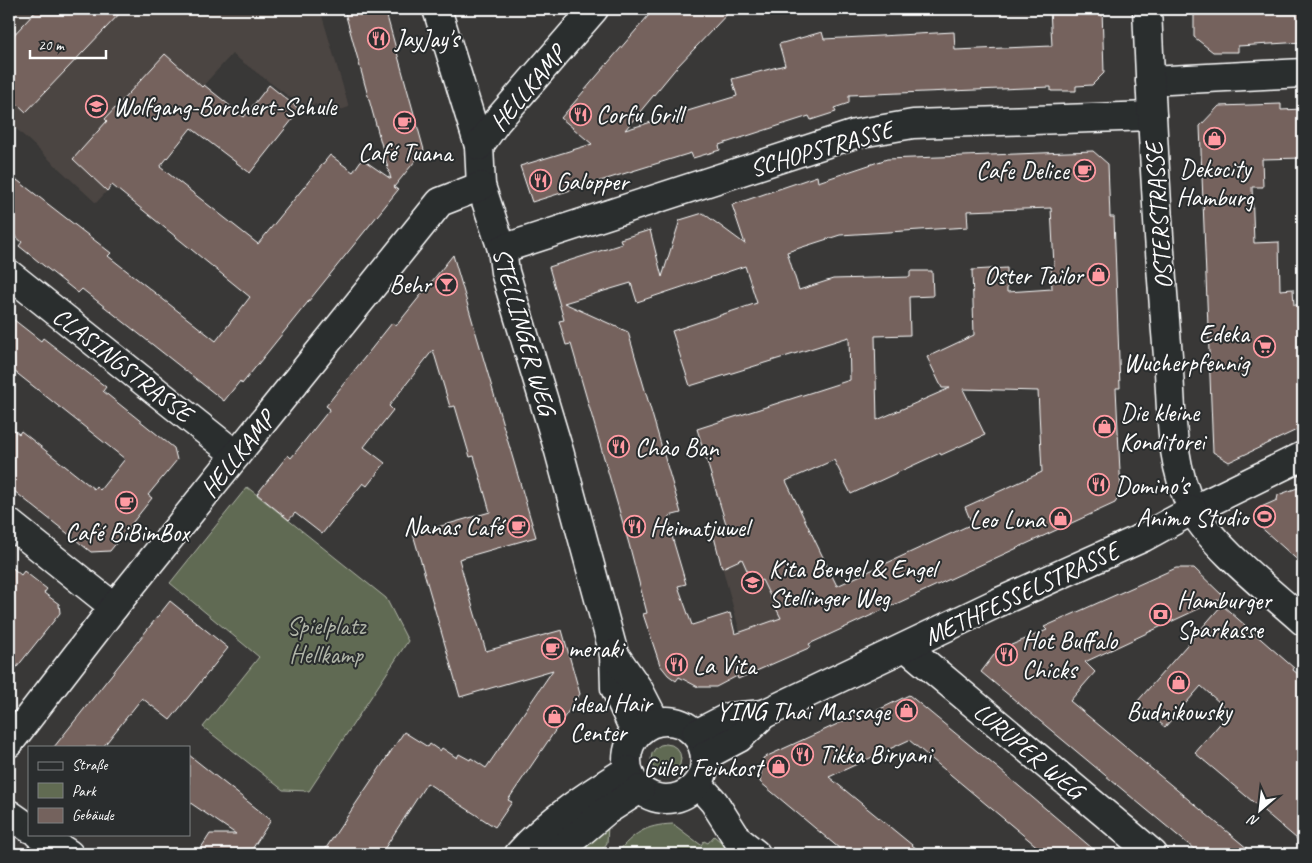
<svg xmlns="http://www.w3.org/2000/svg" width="1312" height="863" font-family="Caveat,sans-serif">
	<rect width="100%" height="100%" fill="#393837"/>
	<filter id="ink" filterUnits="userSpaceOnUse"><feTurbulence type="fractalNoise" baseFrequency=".02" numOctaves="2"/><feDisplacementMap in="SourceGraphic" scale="10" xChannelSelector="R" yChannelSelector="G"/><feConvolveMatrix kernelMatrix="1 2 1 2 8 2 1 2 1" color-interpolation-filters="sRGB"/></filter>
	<g filter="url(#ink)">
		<g fill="#4b4542">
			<polygon points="12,9 320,9 349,107 329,114 315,104 308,111 232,54 96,203 9,122 9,12"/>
			<polygon points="750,517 811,647 795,654 794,651 766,664 768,667 754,673 741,636 713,533"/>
		</g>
		<g fill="#616b52" stroke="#b0b5a8">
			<polygon points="247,487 386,598 408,641 309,791 283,790 203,727 259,657 170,583"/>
			<circle cx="666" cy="759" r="15"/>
			<path d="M 673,824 L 701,845 L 704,841 L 708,843 L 714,836 L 735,854 L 616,854 C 634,833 645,825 673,824 Z"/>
			<polygon points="608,825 607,843 599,854 574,854"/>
		</g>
		<g fill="#74625d" stroke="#fff" fill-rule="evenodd">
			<polygon points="38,9 124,9 26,112 9,96 9,40"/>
			<polygon points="344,9 385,9 424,150 394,187 398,190 242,384 240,381 224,401 82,289 78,293 19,246 22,242 9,231 9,191 17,180 111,253 108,256 216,341 250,297 112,185 107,191 73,159 107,121 105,119 165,54 202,87 204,85 244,117 269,85 300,110 250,173 191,128 160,167 258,244 330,155 353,172 362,159 391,179"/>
			<polygon points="654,9 732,9 677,67 625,130 737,96 732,79 785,65 779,44 822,32 824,39 954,32 955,50 1052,46 1050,9 1102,9 1104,73 1092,85 1076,86 1076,91 1051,91 1051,87 849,95 849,103 834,108 836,112 811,120 809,116 719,145 720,150 693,158 691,153 532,202 520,166 592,144 561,118"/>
			<polygon points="1194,9 1303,9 1303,42 1238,46 1238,52 1213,52 1194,37"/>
			<polygon points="1281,104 1281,110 1303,109 1303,158 1262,159 1263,187 1252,187 1254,243 1279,242 1280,290 1293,289 1294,305 1303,305 1303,427 1229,462 1213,452 1200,126 1219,106"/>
			<path d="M 1093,151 L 1108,164 L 1110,217 L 1114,217 L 1120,388 L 1116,388 L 1121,493 L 1115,503 L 809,644 L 811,647 L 738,679 L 737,676 L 716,687 L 698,687 L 679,677 L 676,681 L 668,675 L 660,665 L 643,614 L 647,613 L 629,544 L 571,344 L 566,345 L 559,321 L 564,320 L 549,267 L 622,244 L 620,239 L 650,230 L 662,277 L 680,220 L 703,213 L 745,244 L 732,205 L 817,176 L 818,182 L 887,159 ZM 1051,208 L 1054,266 L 1051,266 L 1052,289 L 1007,292 L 1007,268 L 972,270 L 974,335 L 927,357 L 942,388 L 950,388 L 877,420 L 875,336 L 910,335 L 909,297 L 933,296 L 932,271 L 910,271 L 910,277 L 833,279 L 799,290 L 787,252 L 840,235 L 968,227 L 967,211 ZM 745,266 L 757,303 L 672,331 L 690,386 L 849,337 L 850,380 L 697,429 L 727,527 L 713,533 L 722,568 L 742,559 L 753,584 L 762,580 L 781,618 L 735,634 L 730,613 L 692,625 L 678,586 L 686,584 L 673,540 L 669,516 L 681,513 L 628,332 L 564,303 L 631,283 L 637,302 ZM 963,389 L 1038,391 L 1042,472 L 965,507 L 972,524 L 837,586 L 786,481 L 834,460 L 851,494 L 940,453 L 941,455 L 985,435 Z"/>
			<polygon points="453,255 536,537 459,559 465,581 486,651 562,630 580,694 508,800 512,802 495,827 427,783 381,854 322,854 404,732 428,747 430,744 440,751 442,748 457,758 459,754 470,760 471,758 486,768 553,670 460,697 413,534 490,512 474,456 470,457 455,406 450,407 433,350 389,406 393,410 364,447 385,463 367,486 363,483 322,534 295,513 289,520 257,494 288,455 291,458 330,409 326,406 392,323 396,326"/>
			<polygon points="9,316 41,341 43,338 106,387 103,391 174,448 177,460 148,495 152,498 110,551 91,552 9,487 9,426 19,434 21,431 94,489 96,486 100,490 125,459 9,367"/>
			<polygon points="1303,486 1303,565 1256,523 1259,508 1277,500 1278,495"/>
			<polygon points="9,565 21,575 24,571 47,589 44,593 59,604 60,613 9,677"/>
			<polygon points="1176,568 1194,568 1224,597 1085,662 1095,672 1070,701 1254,854 1200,854 981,672 997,651 1047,630 1044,627"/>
			<polygon points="170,601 228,648 170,720 142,698 103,747 54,747"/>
			<polygon points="1222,605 1294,668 1293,670 1303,678 1303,844 1195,753 1230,712 1201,686 1165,727 1136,703"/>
			<polygon points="909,695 1000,770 1099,854 1046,854 909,740 829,777 923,854 846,854 760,782 763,758 844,721 842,719 870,709 872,713"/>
			<polygon points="189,755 271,820 249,854 197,854 210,834 236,834 189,802"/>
		</g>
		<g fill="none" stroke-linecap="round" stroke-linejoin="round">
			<defs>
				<g id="minor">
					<polyline points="437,9 479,146 481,186 502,249 505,272 559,451 614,654 615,688 636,734"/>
					<polyline points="1150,81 1303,73"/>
					<polyline points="479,146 497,121 594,9"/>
					<polyline points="502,249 855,134 913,124 1152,116"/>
					<polyline points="9,274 236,455"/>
					<polyline points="1193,510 1303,456"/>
					<polyline points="9,523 114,607"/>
					<polyline points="906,647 1153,854"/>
					<polyline points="614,654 639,690 655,721"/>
					<polyline points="9,743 114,607 440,202 481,186"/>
					<polyline points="698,784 714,802 738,840 756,854"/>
					<polyline points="9,814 29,828"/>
					<polyline points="38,834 69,854"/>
				</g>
				<g id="tertiary">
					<path d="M 1147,9 C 1152,125 1158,241 1168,356 C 1172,408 1169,461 1192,508 C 1209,544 1272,593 1303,621"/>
					<circle cx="666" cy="760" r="39"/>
					<polyline points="696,734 729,717 764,714"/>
					<polyline points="705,756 739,738 764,714 997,603 1144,537 1193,510"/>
					<path d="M 519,854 C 549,820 589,794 628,770"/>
					<polyline points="555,854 606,811 640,789"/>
				</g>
			</defs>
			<use href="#minor" stroke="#fff" stroke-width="31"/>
			<use href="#tertiary" stroke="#fff" stroke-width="31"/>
			<use href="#minor" stroke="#2a2d2e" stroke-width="28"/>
			<use href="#tertiary" stroke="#2a2d2e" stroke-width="28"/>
		</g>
	</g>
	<defs>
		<symbol id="restaurant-ring" viewBox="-11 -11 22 22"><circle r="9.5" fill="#2a2d2e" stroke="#ff9aa2" stroke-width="1.5"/><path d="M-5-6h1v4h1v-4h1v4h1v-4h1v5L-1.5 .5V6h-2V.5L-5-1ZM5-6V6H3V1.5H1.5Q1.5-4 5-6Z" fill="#ff9aa2"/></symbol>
		<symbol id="school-ring" viewBox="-11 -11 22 22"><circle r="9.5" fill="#2a2d2e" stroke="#ff9aa2" stroke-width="1.5"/><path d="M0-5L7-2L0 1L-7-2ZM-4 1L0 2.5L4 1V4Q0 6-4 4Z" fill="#ff9aa2"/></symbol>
		<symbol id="cafe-ring" viewBox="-11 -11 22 22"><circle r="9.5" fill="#2a2d2e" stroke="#ff9aa2" stroke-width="1.5"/><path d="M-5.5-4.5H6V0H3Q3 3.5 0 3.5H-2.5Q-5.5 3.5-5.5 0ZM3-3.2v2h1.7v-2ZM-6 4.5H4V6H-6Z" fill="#ff9aa2"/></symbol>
		<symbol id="shop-ring" viewBox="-11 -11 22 22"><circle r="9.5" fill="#2a2d2e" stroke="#ff9aa2" stroke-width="1.5"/><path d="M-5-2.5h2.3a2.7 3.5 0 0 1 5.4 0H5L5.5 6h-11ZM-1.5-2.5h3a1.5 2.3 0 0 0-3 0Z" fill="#ff9aa2"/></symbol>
		<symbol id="bar-ring" viewBox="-11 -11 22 22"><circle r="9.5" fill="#2a2d2e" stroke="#ff9aa2" stroke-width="1.5"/><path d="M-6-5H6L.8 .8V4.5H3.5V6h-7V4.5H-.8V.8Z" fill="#ff9aa2"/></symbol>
		<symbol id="supermarket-ring" viewBox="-11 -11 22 22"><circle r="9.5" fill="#2a2d2e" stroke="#ff9aa2" stroke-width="1.5"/><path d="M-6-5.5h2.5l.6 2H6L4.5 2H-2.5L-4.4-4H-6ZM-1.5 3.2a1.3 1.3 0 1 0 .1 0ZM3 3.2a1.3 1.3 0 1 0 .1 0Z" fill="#ff9aa2"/></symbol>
		<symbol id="stadium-ring" viewBox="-11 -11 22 22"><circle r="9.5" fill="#2a2d2e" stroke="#ff9aa2" stroke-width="1.5"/><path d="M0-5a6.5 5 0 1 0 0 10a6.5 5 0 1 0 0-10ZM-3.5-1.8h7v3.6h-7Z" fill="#ff9aa2"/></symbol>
		<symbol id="bank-ring" viewBox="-11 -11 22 22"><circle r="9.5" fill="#2a2d2e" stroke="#ff9aa2" stroke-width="1.5"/><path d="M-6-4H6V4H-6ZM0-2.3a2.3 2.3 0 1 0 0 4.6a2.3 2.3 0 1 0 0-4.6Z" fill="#ff9aa2"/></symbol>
	</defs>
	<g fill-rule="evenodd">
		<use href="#restaurant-ring" x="366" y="26" width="25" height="25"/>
		<use href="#school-ring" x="84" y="94" width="25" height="25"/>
		<use href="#restaurant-ring" x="568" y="102" width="25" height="25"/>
		<use href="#cafe-ring" x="392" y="110" width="25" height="25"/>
		<use href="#shop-ring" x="1202" y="126" width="25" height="25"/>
		<use href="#cafe-ring" x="1072" y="158" width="25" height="25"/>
		<use href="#restaurant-ring" x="528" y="168" width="25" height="25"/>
		<use href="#shop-ring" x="1086" y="262" width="25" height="25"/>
		<use href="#bar-ring" x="434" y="272" width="25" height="25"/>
		<use href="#supermarket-ring" x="1252" y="334" width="25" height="25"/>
		<use href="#shop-ring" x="1092" y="414" width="25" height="25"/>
		<use href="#restaurant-ring" x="606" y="434" width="25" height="25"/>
		<use href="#restaurant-ring" x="1086" y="472" width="25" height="25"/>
		<use href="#cafe-ring" x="114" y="490" width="25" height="25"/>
		<use href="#stadium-ring" x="1252" y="504" width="25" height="25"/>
		<use href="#shop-ring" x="1048" y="506" width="25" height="25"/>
		<use href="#cafe-ring" x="506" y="514" width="25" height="25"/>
		<use href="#restaurant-ring" x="622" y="514" width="25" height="25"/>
		<use href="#school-ring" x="740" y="570" width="25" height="25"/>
		<use href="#bank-ring" x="1148" y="602" width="25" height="25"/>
		<use href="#cafe-ring" x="540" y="636" width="25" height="25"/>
		<use href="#restaurant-ring" x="994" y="642" width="25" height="25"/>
		<use href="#restaurant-ring" x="664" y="652" width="25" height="25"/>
		<use href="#shop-ring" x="1166" y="670" width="25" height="25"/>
		<use href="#shop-ring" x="894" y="698" width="25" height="25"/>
		<use href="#shop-ring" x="542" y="704" width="25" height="25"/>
		<use href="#restaurant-ring" x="790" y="742" width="25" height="25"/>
		<use href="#shop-ring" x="766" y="754" width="25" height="25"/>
	</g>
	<g text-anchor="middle" stroke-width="4" stroke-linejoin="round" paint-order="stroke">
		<g font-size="25" fill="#fff" stroke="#2a2d2e" text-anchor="start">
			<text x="395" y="47">JayJay's</text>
			<text x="113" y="115">Wolfgang-Borchert-Schule</text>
			<text x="596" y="123">Corfu Grill</text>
			<text x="405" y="161" text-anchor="middle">Café Tuana</text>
			<text x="1215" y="177" text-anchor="middle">Dekocity<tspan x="1215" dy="29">Hamburg</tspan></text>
			<text x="1069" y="179" text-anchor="end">Cafe Delice</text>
			<text x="556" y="190">Galopper</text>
			<text x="1083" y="284" text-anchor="end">Oster Tailor</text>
			<text x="431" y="293" text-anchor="end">Behr</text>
			<text x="1249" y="342" text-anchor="end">Edeka<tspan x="1249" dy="29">Wucherpfennig</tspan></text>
			<text x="1120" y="421">Die kleine<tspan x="1120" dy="29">Konditorei</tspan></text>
			<text x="635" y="456">Chào Bạn</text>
			<text x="1115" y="494">Domino's</text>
			<text x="1248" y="526" text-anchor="end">Animo Studio</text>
			<text x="1045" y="528" text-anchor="end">Leo Luna</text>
			<text x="503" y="535" text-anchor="end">Nanas Café</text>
			<text x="650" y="536">Heimatjuwel</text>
			<text x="127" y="541" text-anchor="middle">Café BiBimBox</text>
			<text x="769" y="577">Kita Bengel &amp; Engel<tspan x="769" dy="29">Stellinger Weg</tspan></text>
			<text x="1177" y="609">Hamburger<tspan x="1177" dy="29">Sparkasse</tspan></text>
			<text x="1022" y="649">Hot Buffalo<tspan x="1022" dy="29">Chicks</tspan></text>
			<text x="568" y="657">meraki</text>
			<text x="693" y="674">La Vita</text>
			<text x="570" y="712">ideal Hair<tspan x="570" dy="29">Center</tspan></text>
			<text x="890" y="720" text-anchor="end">YING Thai Massage</text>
			<text x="1179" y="720" text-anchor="middle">Budnikowsky</text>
			<text x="819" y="763">Tikka Biryani</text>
			<text x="762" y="776" text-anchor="end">Güler Feinkost</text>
		</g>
		<g font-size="25" fill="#fff" stroke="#2a2d2e">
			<text transform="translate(527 88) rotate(-50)" y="9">HELLKAMP</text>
			<text transform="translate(821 148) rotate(-16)" y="9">SCHOPSTRASSE</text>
			<text transform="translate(1158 216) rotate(-94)" y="9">OSTERSTRASSE</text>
			<text transform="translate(525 331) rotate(74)" y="9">STELLINGER WEG</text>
			<text transform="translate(123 364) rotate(38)" y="9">CLASINGSTRASSE</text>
			<text transform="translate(237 454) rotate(-51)" y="9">HELLKAMP</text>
			<text transform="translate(1021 593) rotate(-25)" y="9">METHFESSELSTRASSE</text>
			<text transform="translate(1029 750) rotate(40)" y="9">LURUPER WEG</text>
		</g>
		<g font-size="25" fill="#b0b5a8" stroke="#2a2d2e">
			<text x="326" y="634">Spielplatz<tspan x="326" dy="29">Hellkamp</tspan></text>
		</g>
	</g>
	<rect width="1312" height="863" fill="none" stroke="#2a2d2e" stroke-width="30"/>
	<rect x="15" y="15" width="1282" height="833" fill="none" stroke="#fff" stroke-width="2" filter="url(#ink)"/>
	<rect x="28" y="746" width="162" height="90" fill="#2a2d2e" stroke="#7f8182"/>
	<rect x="38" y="762" width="25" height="8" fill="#2a2d2e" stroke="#7f8182"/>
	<text x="72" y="770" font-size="15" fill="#ffffff">Straße</text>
	<rect x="38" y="783" width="25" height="15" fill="#616b52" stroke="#7f8182"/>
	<text x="72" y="796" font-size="15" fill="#ffffff">Park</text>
	<rect x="38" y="808" width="25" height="15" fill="#74625d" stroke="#7f8182"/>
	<text x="72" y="820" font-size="15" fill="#ffffff">Gebäude</text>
	<g transform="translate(1260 810) rotate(208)" stroke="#2a2d2e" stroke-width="4" paint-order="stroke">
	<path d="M0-4L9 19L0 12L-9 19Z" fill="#ffffff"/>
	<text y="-8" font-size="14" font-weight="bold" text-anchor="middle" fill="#ffffff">N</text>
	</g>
	<path d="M30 50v8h76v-8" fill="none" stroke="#ffffff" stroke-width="2.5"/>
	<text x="38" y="50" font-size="15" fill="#ffffff" stroke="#2a2d2e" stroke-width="4" paint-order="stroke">20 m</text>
</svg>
